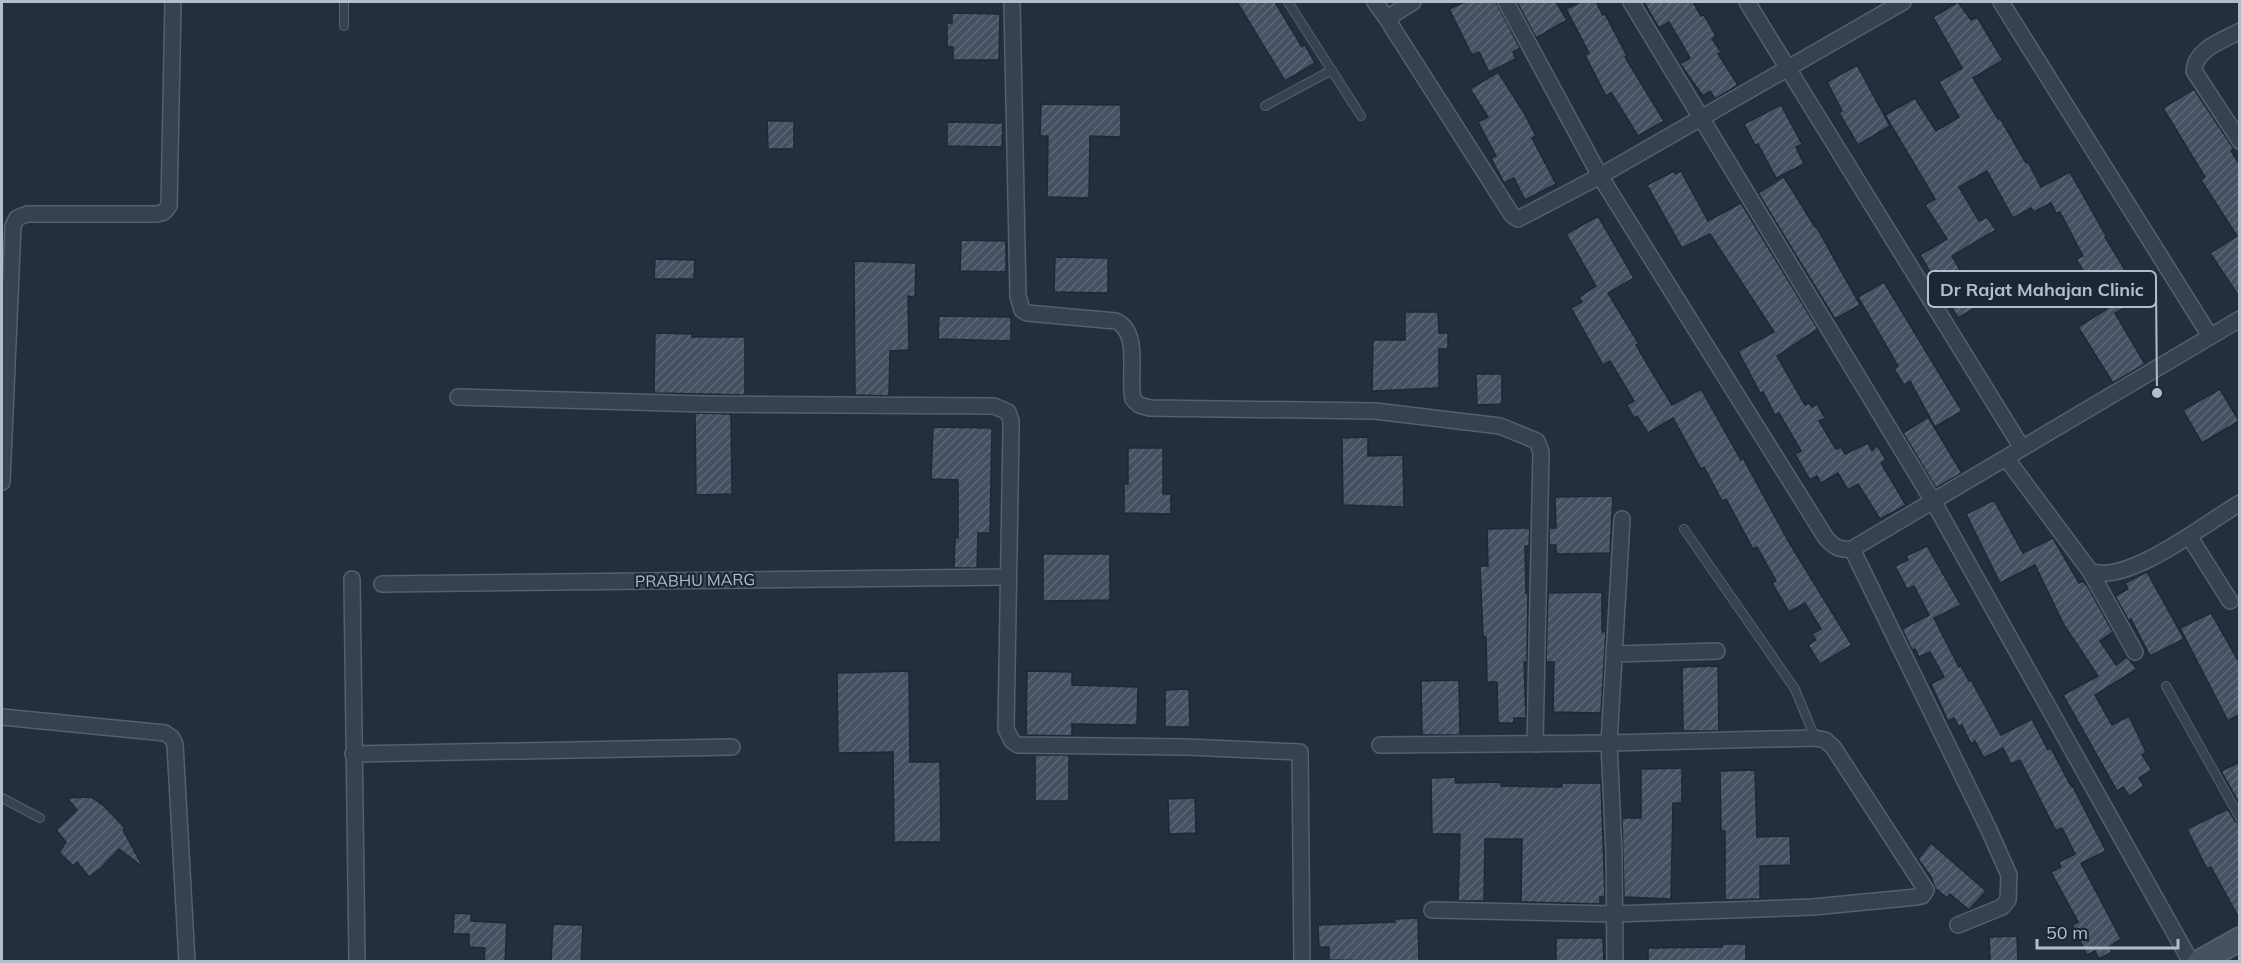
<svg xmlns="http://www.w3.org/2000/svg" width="2241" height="963" font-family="Mulish,sans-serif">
	<defs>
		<pattern id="building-hatch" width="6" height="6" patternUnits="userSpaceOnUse" patternTransform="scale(1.5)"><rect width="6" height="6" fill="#455162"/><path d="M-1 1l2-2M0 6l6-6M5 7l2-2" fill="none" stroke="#5d6877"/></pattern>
	</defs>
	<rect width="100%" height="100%" fill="#242f3e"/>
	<g fill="url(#building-hatch)" stroke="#1f2835" stroke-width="1.5">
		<polygon points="1237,2 1275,2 1302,47 1305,45 1315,63 1285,81"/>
		<polygon points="1465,2 1496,2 1520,48 1513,52 1516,59 1489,72 1479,52 1472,55 1449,9"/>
		<polygon points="1517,2 1556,2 1567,20 1536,38"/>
		<polygon points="1581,2 1596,2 1603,15 1605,14 1627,56 1625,57 1664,121 1638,136 1611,92 1606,96 1585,55 1589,53 1566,9"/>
		<polygon points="1644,2 1693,2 1701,16 1704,15 1716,36 1712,39 1721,52 1718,54 1738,85 1715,99 1710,91 1703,96 1680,64 1690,58 1678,37 1669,22 1659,28"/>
		<polygon points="1958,2 1971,20 1977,17 2003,60 1973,78 1998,119 2000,118 2026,163 2028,162 2041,187 2070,172 2106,236 2105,237 2142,298 2115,313 2145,364 2113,383 2078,327 2107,309 2076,259 2083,256 2073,237 2060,212 2056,213 2051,203 2034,212 2031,208 2013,218 1987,171 1959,187 1979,221 1987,217 1996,230 1952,256 1969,285 1980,279 1992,298 1958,318 1920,255 1947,239 1925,205 1935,199 1885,115 1915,98 1936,131 1959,117 1939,82 1962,68 1933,17"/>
		<polygon points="952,13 1000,14 999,60 953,60 953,47 947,47 947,23 952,23"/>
		<polygon points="1857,65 1890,126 1858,145 1839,113 1842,111 1827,82"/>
		<polygon points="1498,72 1523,111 1536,136 1532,138 1556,184 1525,200 1514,178 1504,183 1491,158 1496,156 1478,122 1488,117 1470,89"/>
		<polygon points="2194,89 2234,149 2231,151 2240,165 2240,298 2210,253 2237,236 2201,180 2205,177 2163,108"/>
		<polygon points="1041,104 1121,105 1121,137 1090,136 1089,198 1047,197 1048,136 1040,136"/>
		<polygon points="1781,105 1802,144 1796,147 1804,164 1776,178 1758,144 1755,145 1744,124"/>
		<polygon points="767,121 794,121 794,149 768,149"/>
		<polygon points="947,122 1003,123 1002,147 947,146"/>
		<polygon points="1674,171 1675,174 1681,171 1708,221 1741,203 1818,329 1777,356 1805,405 1809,403 1812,407 1817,404 1825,418 1819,421 1836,449 1841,447 1845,454 1868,443 1872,451 1877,445 1886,460 1881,463 1906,505 1880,519 1858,484 1848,490 1838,473 1821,483 1817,476 1810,480 1795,454 1801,451 1779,413 1775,415 1763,392 1760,393 1738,351 1774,332 1710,234 1682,248 1647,185"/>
		<polygon points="1784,177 1815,227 1816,226 1860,305 1835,319 1758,193"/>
		<polygon points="1598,216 1634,278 1608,293 1639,344 1636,345 1655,377 1672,405 1701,389 1741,460 1743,458 1790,544 1852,645 1820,664 1808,645 1816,640 1812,634 1821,629 1805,603 1789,612 1772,583 1776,581 1757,547 1753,549 1726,499 1722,501 1704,467 1701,469 1673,418 1648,433 1637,416 1634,418 1627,405 1634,401 1610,361 1603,365 1571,308 1582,302 1579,297 1596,286 1566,234"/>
		<polygon points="961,240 1006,241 1006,272 960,271"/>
		<polygon points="1055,257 1108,258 1108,293 1054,292"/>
		<polygon points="655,259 695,260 694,279 654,279"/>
		<polygon points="854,261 916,263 915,297 908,296 909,350 890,351 889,396 855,395"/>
		<polygon points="1884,282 1962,411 1935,427 1910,381 1904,385 1894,369 1898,366 1858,297"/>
		<polygon points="1405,312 1438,312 1439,333 1448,333 1448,349 1439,349 1439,388 1372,391 1373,340 1405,340"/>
		<polygon points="939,316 1011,317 1011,341 938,339"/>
		<polygon points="655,333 692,334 692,337 745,337 745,395 654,393"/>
		<polygon points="1476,374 1502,374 1502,404 1477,405"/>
		<polygon points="2220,389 2239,421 2202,443 2183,410"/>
		<polygon points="695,413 731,414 732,494 696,495"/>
		<polygon points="1928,417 1962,473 1936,488 1903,433"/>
		<polygon points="933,427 992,428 990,533 978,533 977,568 954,568 955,537 958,538 958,480 931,479"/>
		<polygon points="1368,437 1368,456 1403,455 1404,507 1343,505 1342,438"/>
		<polygon points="1128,448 1163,448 1163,494 1171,494 1171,514 1124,513 1124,484 1128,484"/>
		<polygon points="1613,496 1610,553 1556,554 1556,545 1549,545 1549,528 1556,528 1555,497"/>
		<polygon points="1994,500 2023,553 2053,538 2079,583 2083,581 2088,587 2113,632 2100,641 2116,665 2127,657 2137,669 2095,695 2112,725 2129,716 2146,752 2142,755 2152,770 2139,778 2144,786 2129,796 2123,787 2117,791 2063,695 2098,676 2064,625 2035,565 2000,583 1966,514"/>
		<polygon points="1530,528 1529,546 1525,546 1526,593 1528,593 1527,662 1524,662 1526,718 1514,718 1514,723 1498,723 1497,682 1487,682 1486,637 1483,637 1480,566 1488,566 1487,529"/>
		<polygon points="1927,546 1961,605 1934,618 1959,667 1961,666 1969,681 1971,680 2001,735 2032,719 2048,750 2051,748 2071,786 2072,785 2106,851 2081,863 2121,939 2109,947 2112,952 2099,959 2095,951 2087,955 2072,925 2078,922 2051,872 2061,867 2059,862 2075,854 2062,828 2056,831 2020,760 2011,764 2003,748 1984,758 1975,741 1971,744 1962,725 1959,727 1954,718 1948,721 1931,684 1944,677 1930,652 1919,657 1915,649 1912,650 1902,629 1929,615 1914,586 1907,589 1895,566 1908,560 1906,556"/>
		<polygon points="1043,554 1110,554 1110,600 1043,601"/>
		<polygon points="2147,572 2184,639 2150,656 2131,619 2129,621 2115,596 2128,589 2125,583"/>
		<polygon points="1602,592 1602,632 1606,631 1601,713 1553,712 1554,662 1546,662 1548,593"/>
		<polygon points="2211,613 2240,664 2240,714 2228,721 2180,628"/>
		<polygon points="1718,666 1719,731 1683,731 1682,667"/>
		<polygon points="909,671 910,762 940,762 941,842 894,842 893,752 838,753 837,673"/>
		<polygon points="1027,671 1072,672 1072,685 1138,687 1137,725 1072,724 1072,736 1026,735"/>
		<polygon points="1459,680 1460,735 1422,735 1421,681"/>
		<polygon points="1189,689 1190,727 1165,727 1165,690"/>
		<rect x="1035" y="755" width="34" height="46"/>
		<polygon points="2240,762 2240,805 2221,771"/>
		<polygon points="1682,768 1682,803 1673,803 1671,899 1624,897 1622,818 1641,818 1641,769"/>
		<polygon points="1755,770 1757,837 1790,836 1791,865 1760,866 1760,899 1725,900 1725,831 1721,831 1720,771"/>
		<polygon points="1455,777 1456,783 1501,782 1501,786 1562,787 1562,783 1601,783 1605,897 1600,897 1600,904 1521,902 1522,839 1485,839 1484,901 1458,901 1460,834 1432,834 1431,778"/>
		<polygon points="91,797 104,806 125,828 123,830 143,867 119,849 101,868 89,877 77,862 73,866 59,852 66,842 56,830 77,810 67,798"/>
		<polygon points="1195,798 1196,833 1169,834 1168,799"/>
		<polygon points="2228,809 2235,821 2240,824 2240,920 2211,867 2207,869 2187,829"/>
		<polygon points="1931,843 1986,891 1969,910 1950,894 1947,898 1935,888 1931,877 1918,859"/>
		<polygon points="454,913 471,914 471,921 507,923 505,962 484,961 485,948 469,947 469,934 453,934"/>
		<polygon points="1418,918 1419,962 1329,960 1329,947 1319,947 1318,925 1395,922 1394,919"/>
		<polygon points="553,924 583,925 581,962 551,961"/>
		<polygon points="2017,936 2018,962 1990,962 1989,937"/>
		<polygon points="1556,938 1603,938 1604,962 1556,962"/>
		<polygon points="1722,944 1746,944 1746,962 1648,962 1648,948 1722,947"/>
	</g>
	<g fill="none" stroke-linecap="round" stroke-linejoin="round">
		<defs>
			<g id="lane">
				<polyline points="1288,2 1361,116"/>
				<polyline points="344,26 344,2"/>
				<polyline points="1265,106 1332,70"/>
				<polyline points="1684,529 1795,689 1815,738"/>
				<polyline points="2166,686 2240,818"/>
				<polyline points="2,798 40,818"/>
			</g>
			<g id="street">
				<path d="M 1012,2 L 1018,296 L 1022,310 L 1027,313 L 1116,321 C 1141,332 1128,376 1133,399 L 1139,405 L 1150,408 L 1375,411 L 1500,426 L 1537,441 L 1541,452 L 1535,744"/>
				<polyline points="1375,2 1390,23"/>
				<polyline points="1413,2 1392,15 1390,23 1392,27 1512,215 1518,219 1600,176 1506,2"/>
				<polyline points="1631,2 1933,501 2191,962"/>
				<polyline points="1747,2 2022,448"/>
				<path d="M 1903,2 L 1600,176 L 1826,538 C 1835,548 1840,550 1852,549 L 2240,319"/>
				<polyline points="2001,2 2210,336"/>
				<path d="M 2240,31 C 2222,41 2195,49 2194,71 L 2240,141"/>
				<polyline points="458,397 705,404 994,406 1008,412 1011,421 1011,431 1006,729 1012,741 1018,745 1186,747 1300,752 1302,962"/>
				<path d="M 2006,458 L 2090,571 C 2127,586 2207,522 2240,503"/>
				<polyline points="2,482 13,226 17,218 27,214 157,214 164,212 169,206 173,2"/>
				<polyline points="2189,536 2230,601"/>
				<polyline points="1852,549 1989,830 2009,875 2008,900 2002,907 1958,925"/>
				<polyline points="2090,571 2135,652"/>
				<polyline points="352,579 357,962"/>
				<polyline points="382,584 1008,577"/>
				<polyline points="1614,654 1717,651"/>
				<polyline points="2,717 165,733 172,738 175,744 187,962"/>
				<polyline points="1380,745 1609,743 1815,738 1825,740 1833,747 1926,890 1922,896 1917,897 1813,907 1614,914 1432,910"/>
				<polyline points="353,754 732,747"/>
				<polyline points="1615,962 1614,853 1609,743 1622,519"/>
			</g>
			<polyline id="secondary" points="2199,962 2240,939"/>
		</defs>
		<use href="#lane" stroke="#565f6c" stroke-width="10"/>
		<use href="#street" stroke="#565f6c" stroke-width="18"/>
		<use href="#secondary" stroke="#565f6c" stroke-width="26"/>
		<use href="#lane" stroke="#38414e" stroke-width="8"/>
		<use href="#street" stroke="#38414e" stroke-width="15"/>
		<use href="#secondary" stroke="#465061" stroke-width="22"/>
	</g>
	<g text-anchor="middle" stroke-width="4.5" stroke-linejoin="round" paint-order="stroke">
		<g font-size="16" fill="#b4bcc9" stroke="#1d2633">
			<text transform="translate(695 580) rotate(-1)" y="6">PRABHU MARG</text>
		</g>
	</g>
	<path fill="none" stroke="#b4bcc9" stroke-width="2" d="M2157 393L2156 289"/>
	<circle fill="#b4bcc9" stroke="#1d2633" stroke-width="2" cx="2157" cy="393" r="6"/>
	<rect fill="#1d2633" stroke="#b4bcc9" stroke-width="2" x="1928" y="271" width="228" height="36" rx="6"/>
	<g font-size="18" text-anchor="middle" font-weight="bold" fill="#b4bcc9">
		<text x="2042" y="296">Dr Rajat Mahajan Clinic</text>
	</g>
	<rect width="2241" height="963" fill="none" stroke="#b4bcc9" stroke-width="6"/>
	<path d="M2037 939v9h141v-9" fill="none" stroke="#b4bcc9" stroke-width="3"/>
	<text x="2046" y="939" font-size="18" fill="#b4bcc9" stroke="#1d2633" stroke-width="4.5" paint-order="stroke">50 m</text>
</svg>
